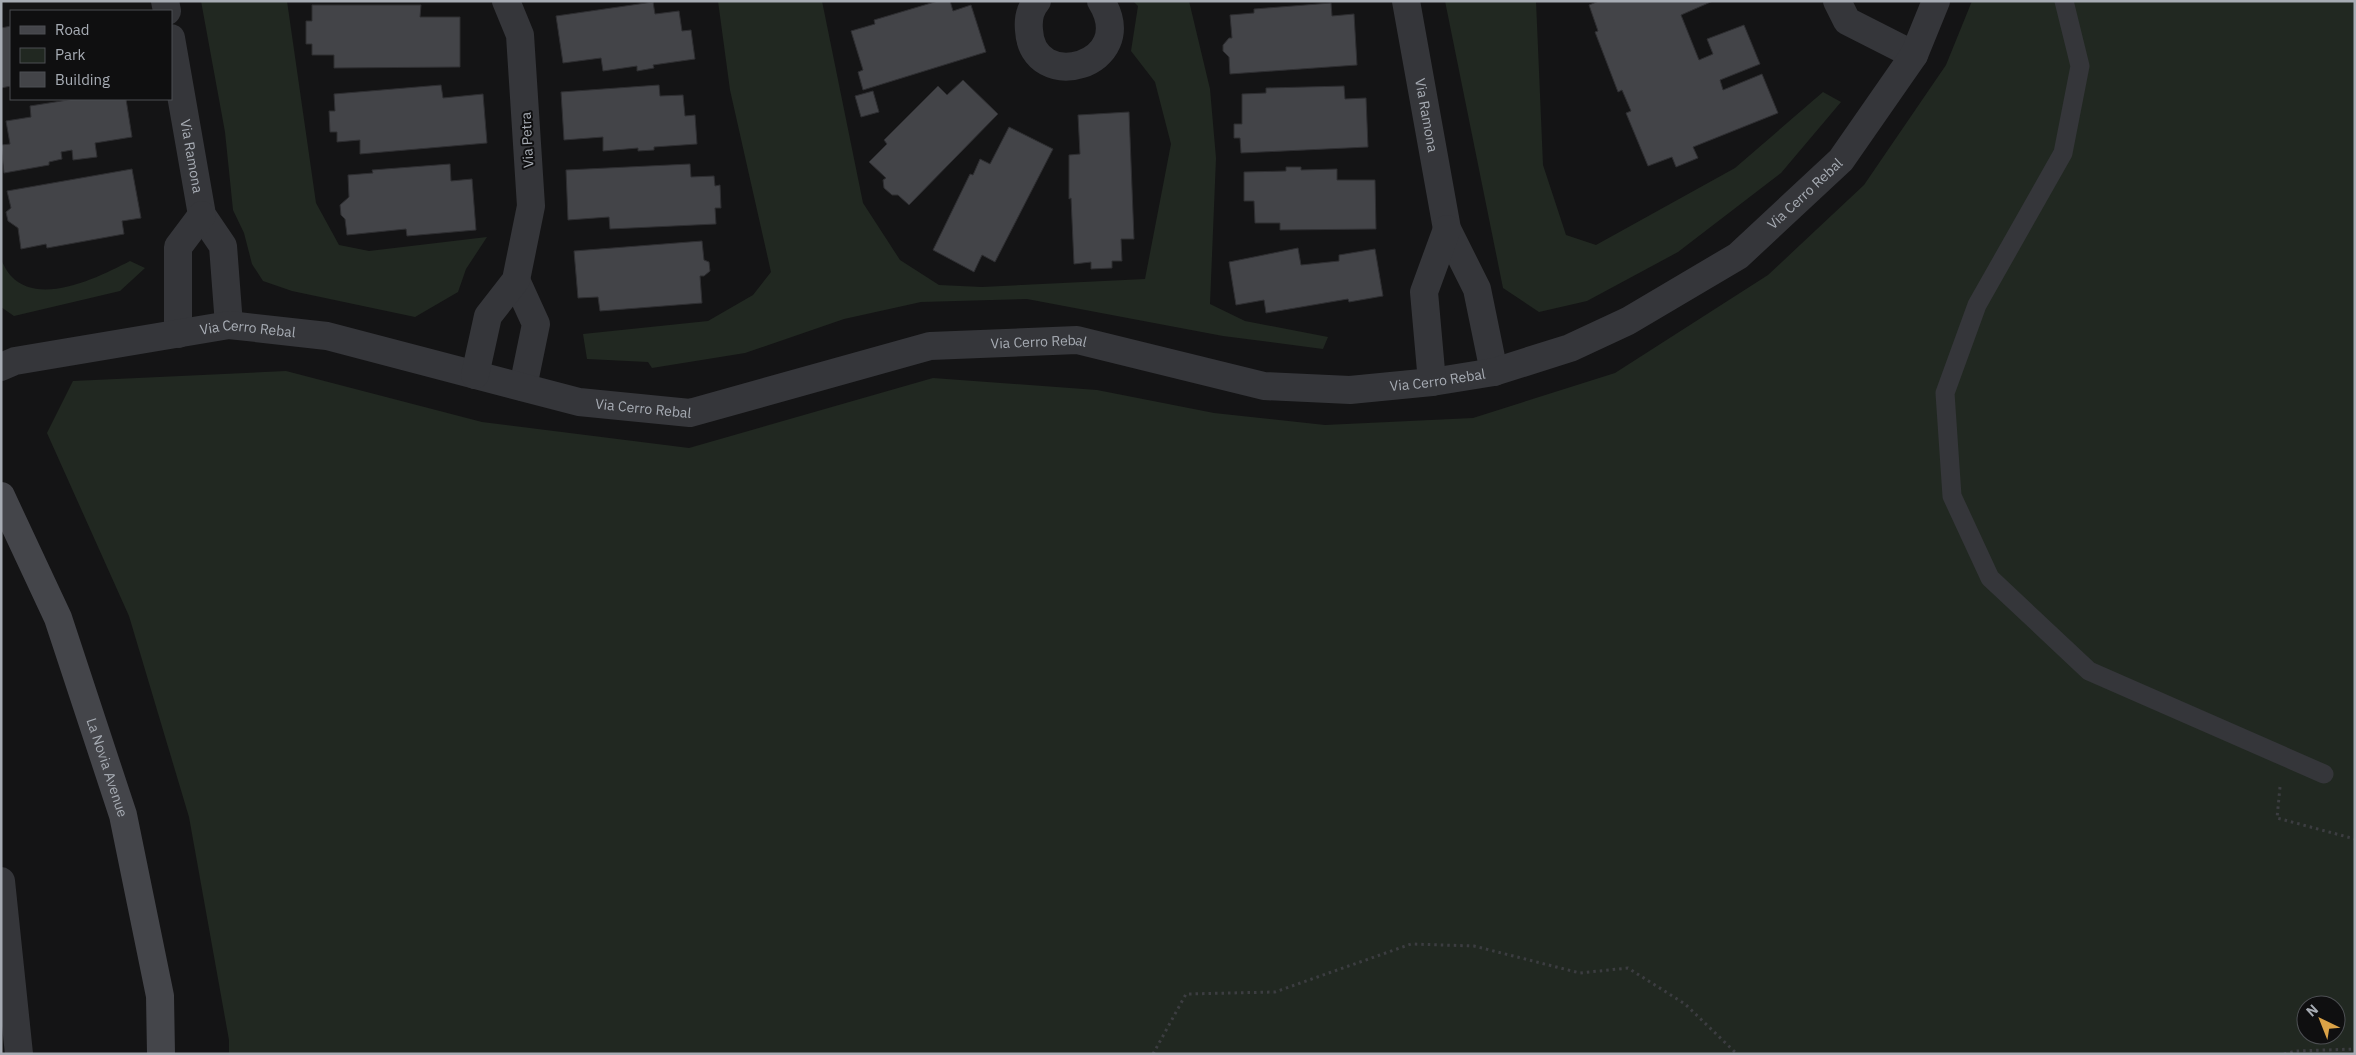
<svg xmlns="http://www.w3.org/2000/svg" width="2356" height="1055" font-family="'IBM Plex Sans',sans-serif">
	<rect width="100%" height="100%" fill="#141415"/>
	<g fill="#212821" fill-rule="evenodd">
		<polygon points="201,1 287,1 316,203 339,245 369,251 487,237 466,269 458,292 415,317 292,291 263,281 252,264 244,233 233,210 225,132"/>
		<polygon points="718,1 822,1 863,203 900,260 939,285 982,287 1145,279 1171,144 1155,82 1131,51 1138,6 1133,1 1189,1 1210,89 1216,158 1210,304 1245,321 1328,337 1323,349 1223,336 1027,299 921,302 844,319 745,353 652,368 648,362 587,359 583,334 708,321 753,295 771,272 730,90"/>
		<polygon points="1445,1 1536,1 1543,165 1566,235 1596,245 1735,168 1823,92 1841,102 1781,173 1678,252 1587,301 1539,312 1503,288"/>
		<path d="M 1972,1 L 2355,1 L 2355,1054 L 229,1054 L 229,1040 L 189,817 L 129,616 L 47,433 L 73,381 L 286,371 L 482,422 L 689,448 L 933,378 L 1097,390 L 1214,413 L 1325,425 L 1473,418 L 1615,373 L 1768,275 L 1864,185 L 1946,65 ZM 2306,1005 L 2336,1005 L 2336,1035 L 2306,1035 Z"/>
		<path d="M 1,260 C 4,265 7,272 11,276 C 40,307 99,277 130,261 L 145,268 L 120,291 L 14,316 L 1,307 Z"/>
	</g>
	<g fill="#434448" stroke="#2e2e31">
		<polygon points="938,1 950,1 953,11 971,5 986,52 863,90 858,72 863,70 851,31 875,24 874,20"/>
		<polygon points="1599,1 1713,1 1681,15 1699,60 1713,54 1707,39 1744,25 1760,64 1720,80 1723,90 1762,74 1778,113 1693,147 1698,158 1676,167 1672,157 1648,166 1626,113 1631,111 1622,90 1618,92 1595,32 1598,31 1589,5"/>
		<polygon points="653,2 655,14 679,11 682,31 691,30 695,59 653,65 654,68 637,71 637,66 603,71 601,58 563,63 556,16"/>
		<polygon points="1331,3 1332,16 1354,14 1357,65 1230,74 1229,57 1223,51 1223,45 1229,38 1232,38 1230,15 1254,13 1254,9"/>
		<polygon points="312,5 421,5 420,17 460,17 460,67 334,68 334,55 312,55 312,44 306,44 306,21 312,21"/>
		<polygon points="11,26 11,86 1,88 1,28"/>
		<polygon points="963,80 998,114 909,205 898,195 892,195 884,188 883,180 886,178 869,162 887,144 884,140 938,86 947,95"/>
		<polygon points="441,85 443,98 483,94 487,143 360,154 360,140 337,142 337,132 330,132 329,111 335,111 334,94"/>
		<polygon points="659,85 660,96 683,95 685,116 695,115 697,144 654,147 654,150 638,151 638,148 603,151 603,137 564,140 561,92"/>
		<polygon points="1344,86 1345,99 1366,98 1368,147 1241,153 1240,138 1234,138 1234,124 1242,124 1242,94 1266,93 1266,88"/>
		<polygon points="873,91 879,112 861,117 855,96"/>
		<polygon points="74,99 126,99 132,137 95,143 97,157 73,160 72,150 61,152 62,159 49,162 49,165 4,173 1,145 10,144 6,121 31,117 30,106"/>
		<polygon points="1129,112 1134,239 1121,239 1122,261 1112,261 1112,268 1091,269 1091,262 1074,264 1071,198 1069,199 1069,155 1080,154 1078,115"/>
		<polygon points="1009,127 1053,149 995,262 982,255 974,272 933,250 970,174 973,175 980,159 990,164"/>
		<polygon points="450,164 451,181 472,179 476,230 407,236 406,229 347,235 345,219 341,215 340,205 349,197 348,175 373,173 372,170"/>
		<polygon points="690,164 691,177 714,176 715,186 720,185 721,208 715,208 716,224 610,229 609,217 568,220 566,170"/>
		<polygon points="1286,167 1301,167 1301,170 1337,169 1337,180 1375,180 1376,229 1280,230 1280,223 1255,223 1254,201 1244,201 1244,172 1286,171"/>
		<polygon points="132,169 141,218 122,221 124,234 47,248 46,244 21,249 18,228 8,221 6,212 11,208 7,191"/>
		<polygon points="702,241 704,260 709,262 710,271 704,276 700,276 702,303 600,311 598,297 578,298 574,251"/>
		<polygon points="1298,248 1301,265 1339,261 1339,255 1375,249 1383,296 1349,302 1348,299 1266,313 1264,300 1236,305 1229,262"/>
	</g>
	<g fill="none" stroke-linecap="round" stroke-linejoin="round">
		<g stroke="#3c3d41" stroke-width="3" stroke-dasharray="2.5 4" stroke-linecap="butt">
			<polyline points="2280,787 2277,818 2355,839"/>
			<polyline points="1153,1054 1186,994 1275,992 1411,944 1474,946 1580,973 1628,968 1685,1004 1737,1054"/>
			<polyline points="2284,1054 2296,1051 2355,1049"/>
		</g>
		<polyline stroke="#35363a" stroke-width="19" points="2064,1 2080,66 2063,153 1977,305 1945,393 1952,496 1990,578 2089,671 2324,774"/>
		<g stroke="#35363a" stroke-width="28">
			<polyline points="165,1 167,11"/>
			<path d="M 1037,1 C 1030,9 1028,20 1029,30 C 1032,95 1141,66 1101,1"/>
			<path id="s1" d="M 1406,1 L 1447,229 L 1477,289 L 1494,372"/>
			<polyline points="1837,1 1847,21 1914,55"/>
			<path id="s2" d="M 171,38 L 202,215 L 223,246 L 229,325"/>
			<polyline points="516,280 536,324 523,387"/>
			<polyline points="178,334 178,247 202,215"/>
			<path id="s3" d="M 1,367 L 15,361 L 229,325 L 327,336 L 579,402 L 690,413 L 930,346 L 1077,340 L 1264,386 L 1350,390 L 1432,382 L 1494,372 L 1570,348 L 1628,321 L 1738,256 L 1841,160 L 1914,55 L 1936,1"/>
			<polyline points="475,375 488,316 516,280 531,206 520,35 506,1"/>
			<polyline points="1432,382 1424,292 1447,229"/>
			<polyline points="1,881 19,1054"/>
		</g>
		<path stroke="#44454a" stroke-width="28" id="s4" d="M 1,496 L 58,618 L 123,815 L 160,996 L 161,1054"/>
	</g>
	<g text-anchor="middle" stroke-width="4" stroke-linejoin="round" paint-order="stroke">
		<g font-size="14" fill="#a7acb4" stroke="#0f0f10">
			<text dy="5" stroke="none"><textPath href="#s1" startOffset="116">Via Ramona</textPath></text>
			<text transform="translate(527 140) rotate(-93)" y="5">Via Petra</text>
			<text dy="5" stroke="none"><textPath href="#s2" startOffset="120">Via Ramona</textPath></text>
			<text dy="5" stroke="none"><textPath href="#s3" startOffset="1886">Via Cerro Rebal</textPath></text>
			<text dy="5" stroke="none"><textPath href="#s3" startOffset="251">Via Cerro Rebal</textPath></text>
			<text dy="5" stroke="none"><textPath href="#s3" startOffset="1061">Via Cerro Rebal</textPath></text>
			<text dy="5" stroke="none"><textPath href="#s3" startOffset="1466">Via Cerro Rebal</textPath></text>
			<text dy="5" stroke="none"><textPath href="#s3" startOffset="656">Via Cerro Rebal</textPath></text>
			<text dy="5" stroke="none"><textPath href="#s4" startOffset="292">La Novia Avenue</textPath></text>
		</g>
	</g>
	<rect width="2356" height="1055" fill="none" stroke="#a7acb4" stroke-width="5"/>
	<rect x="10" y="10" width="162" height="90" fill="#0f0f10" stroke="#4c4e52"/>
	<rect x="20" y="26" width="25" height="8" fill="#44454a" stroke="#4c4e52"/>
	<text x="55" y="35" font-size="15" fill="#a7acb4">Road</text>
	<rect x="20" y="48" width="25" height="15" fill="#212821" stroke="#4c4e52"/>
	<text x="55" y="60" font-size="15" fill="#a7acb4">Park</text>
	<rect x="20" y="72" width="25" height="15" fill="#434448" stroke="#4c4e52"/>
	<text x="55" y="85" font-size="15" fill="#a7acb4">Building</text>
	<g transform="translate(2321 1020) rotate(317)"><circle r="24" fill="#0f0f10" stroke="#4c4e52"/>
	<path d="M0-4L9 19L0 12L-9 19Z" fill="#dba347"/>
	<text y="-8" font-size="14" font-weight="bold" text-anchor="middle" fill="#a7acb4">N</text>
	</g>
</svg>
